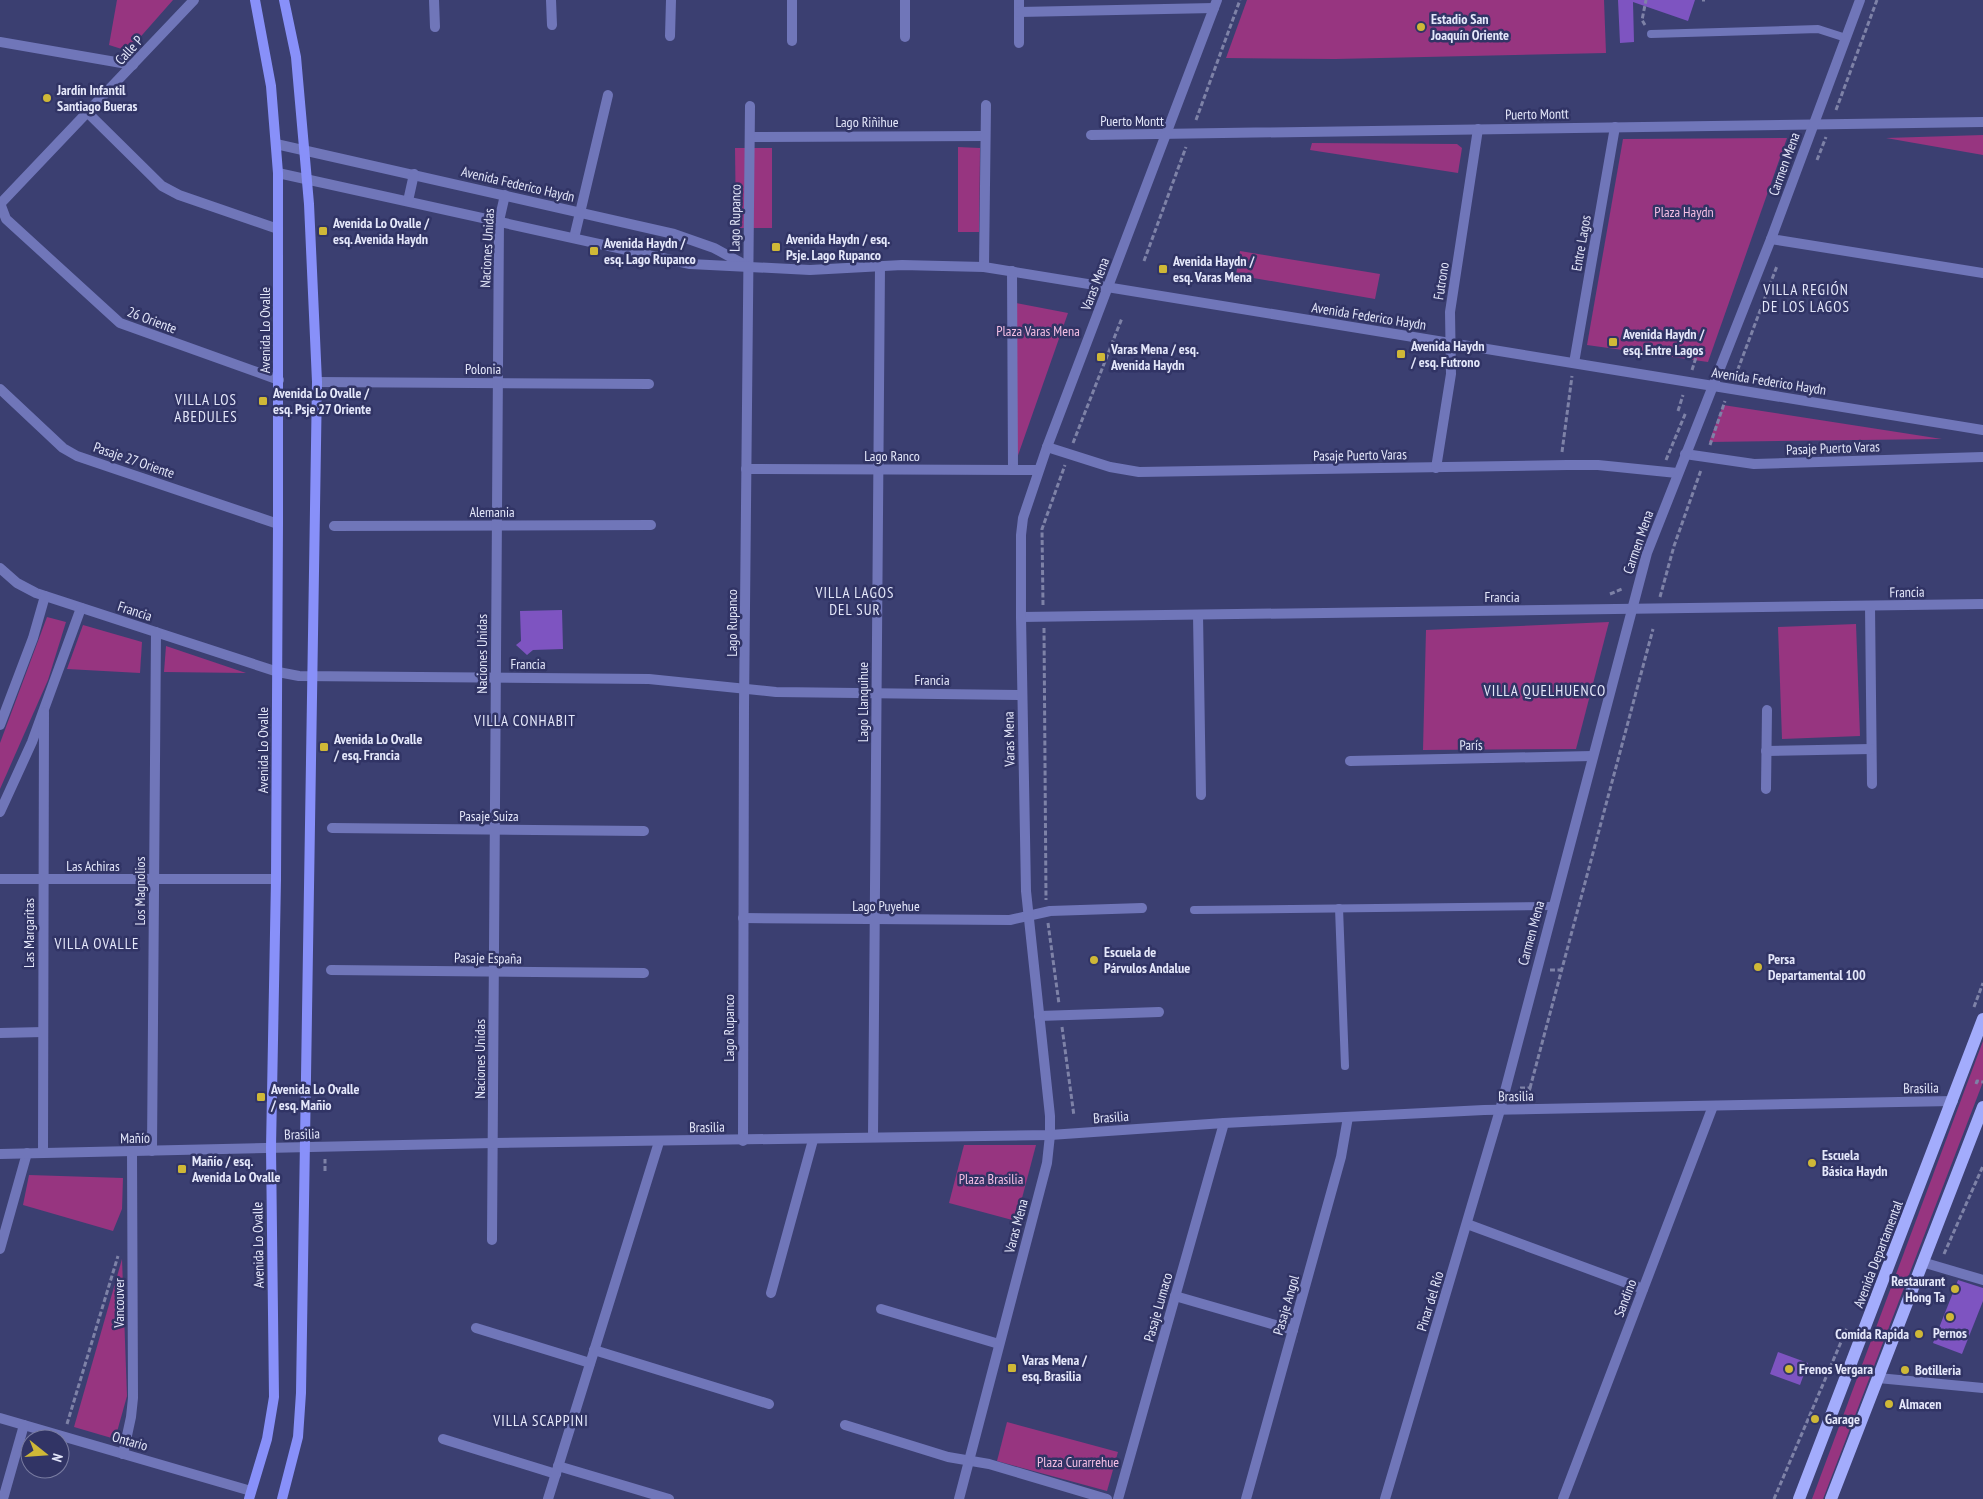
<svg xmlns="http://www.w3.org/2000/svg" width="1983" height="1499" font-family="'PT Sans Narrow',sans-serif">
	<rect width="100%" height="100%" fill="#3b3f71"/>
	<g fill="#973580">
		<polygon points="117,0 173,0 128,51 109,45"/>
		<polygon points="1247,0 1604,0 1606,53 1335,59 1226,58"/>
		<polygon points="1983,135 1983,155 1886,138"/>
		<polygon points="1787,138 1708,362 1587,345 1623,139"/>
		<polygon points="1312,143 1457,144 1462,148 1458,173 1310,150"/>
		<polygon points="958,147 980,148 979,232 958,232"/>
		<polygon points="735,148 772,148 772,228 736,228"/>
		<polygon points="1240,251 1380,274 1375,299 1236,275"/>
		<polygon points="1016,303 1068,313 1016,461"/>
		<polygon points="1723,405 1942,439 1709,442"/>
		<polygon points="47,617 66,622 48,680 0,789 0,743"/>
		<polygon points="1609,622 1576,749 1423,750 1426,630"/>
		<polygon points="1856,624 1860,736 1782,739 1778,627"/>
		<polygon points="83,625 142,642 140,673 67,669"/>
		<polygon points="166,646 246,673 164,672"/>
		<polygon points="1983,1041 1983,1082 1823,1499 1812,1499"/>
		<polygon points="964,1145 1036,1145 1016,1221 949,1203"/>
		<polygon points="29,1175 123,1178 122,1209 113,1231 23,1205"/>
		<polygon points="122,1259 127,1396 115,1439 74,1427"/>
		<polygon points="1007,1422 1118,1452 1107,1491 997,1461"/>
	</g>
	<g fill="#7e54c1">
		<polygon points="1618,0 1633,0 1633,2 1633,0 1695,0 1688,21 1633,2 1634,42 1620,43"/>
		<polygon points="562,610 563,649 533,650 527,655 516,645 521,641 520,611"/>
		<polygon points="1958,1280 1983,1288 1983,1301 1962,1354 1933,1343"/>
		<polygon points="1778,1352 1808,1363 1800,1385 1770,1374"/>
	</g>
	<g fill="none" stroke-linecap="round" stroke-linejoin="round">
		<g stroke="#7e82a7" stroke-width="3" stroke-dasharray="5 2.5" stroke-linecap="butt">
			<polyline points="1702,0 1705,0"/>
			<polyline points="1645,25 1642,20 1646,0"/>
			<polyline points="1836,110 1877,0"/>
			<polyline points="1196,120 1240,0"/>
			<polyline points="1817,160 1826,137"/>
			<polyline points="1144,261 1186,147"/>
			<polyline points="1692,370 1698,351"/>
			<polyline points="1735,377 1777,266"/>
			<polyline points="1678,411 1683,395"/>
			<polyline points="1073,443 1122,318"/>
			<polyline points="1710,445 1725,401"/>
			<polyline points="1562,452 1572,376"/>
			<polyline points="1666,460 1686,412"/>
			<polyline points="1610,594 1622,589"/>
			<polyline points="1660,597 1674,546 1701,470"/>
			<polyline points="1043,605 1042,529 1065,465"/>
			<polyline points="1044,628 1046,900"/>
			<polyline points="1048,923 1059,1004"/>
			<polyline points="1550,970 1561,970"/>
			<polyline points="1974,1007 1983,983"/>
			<polyline points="1062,1027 1074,1116"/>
			<polyline points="1976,1084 1977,1081 1983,1082"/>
			<polyline points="1520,1088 1530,1088 1528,1096"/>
			<polyline points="1530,1088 1653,629"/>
			<polyline points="325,1171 325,1159"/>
			<polyline points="1944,1254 1983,1166"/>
			<polyline points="67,1424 118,1256"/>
			<polyline points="1774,1499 1847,1328"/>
		</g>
		<g stroke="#7076b9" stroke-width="8">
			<polyline points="1651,34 1818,29 1846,38"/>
			<polyline points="1339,908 1345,1066"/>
			<polyline points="1194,910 1553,906"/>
		</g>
		<g stroke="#7076b9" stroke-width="10">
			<polyline points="434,0 435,27"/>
			<polyline points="551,0 552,25"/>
			<polyline points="792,0 792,41"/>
			<polyline points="905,0 905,37"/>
			<polyline points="1019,0 1019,43"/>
			<polyline points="1019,12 1214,8"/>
			<polyline points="670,36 671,0"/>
			<polyline points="0,42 133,65"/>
			<polyline points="88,113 162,186 179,195 278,229"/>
			<polyline points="1091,135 1983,122"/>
			<polyline points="750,137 985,136"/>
			<polyline points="0,203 6,219 120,323 279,380"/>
			<polyline points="0,204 194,0"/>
			<polyline points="574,238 608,95"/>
			<polyline points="1771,239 1983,273"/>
			<polyline points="984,267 986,105"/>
			<polyline points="1012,271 1013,470"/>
			<polyline points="1574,363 1615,127"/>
			<polyline points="317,382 649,384"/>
			<polyline points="0,389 63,448 77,456 278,524"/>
			<polyline points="1047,447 1110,467 1139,472 1567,465 1598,465 1677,473"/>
			<polyline points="1685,454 1754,464 1983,457"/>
			<polyline points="1436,468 1451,374 1450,312 1478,129"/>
			<polyline points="746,469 1038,470"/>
			<polyline points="334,526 651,525"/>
			<polyline points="0,568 17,583 36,593 278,672 299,676 649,679 776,692 1022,695"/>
			<polyline points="1870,606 1872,784"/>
			<polyline points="1198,615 1201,795"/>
			<polyline points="1021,617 1983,604"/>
			<polyline points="0,725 33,638 45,596"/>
			<polyline points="1766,751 1871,749"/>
			<polyline points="1350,761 1592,756"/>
			<polyline points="1766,789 1767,710"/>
			<polyline points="0,812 32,742 81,608"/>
			<polyline points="332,828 644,831"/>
			<polyline points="0,879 276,879"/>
			<polyline points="743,918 1010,920 1050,911 1142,908"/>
			<polyline points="331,970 644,973"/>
			<polyline points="1039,1016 1159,1012"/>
			<polyline points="0,1033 43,1032"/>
			<polyline points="873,1137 880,266"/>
			<polyline points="743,1141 744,707 750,106"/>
			<polyline points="152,1151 156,632"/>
			<polyline points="43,1153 44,712"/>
			<polyline points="1467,1224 1643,1289"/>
			<polyline points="492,1240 499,221 505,195"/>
			<polyline points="0,1249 27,1153"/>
			<polyline points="1922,1262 1983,1280"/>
			<polyline points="771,1293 813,1140"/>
			<polyline points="1175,1296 1293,1330"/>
			<polyline points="881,1309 999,1344"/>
			<polyline points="476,1328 590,1363"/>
			<polyline points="594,1350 769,1404"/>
			<polyline points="1878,1378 1983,1388"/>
			<polyline points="0,1418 251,1491"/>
			<polyline points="845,1425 948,1457 989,1464 1107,1499"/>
			<polyline points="443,1439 556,1474"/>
			<polyline points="123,1454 131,1417 133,1398 132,1151"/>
			<polyline points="558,1466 669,1499"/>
			<polyline points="3,1499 24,1425"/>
			<polyline points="548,1499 659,1142"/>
			<polyline points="959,1499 1047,1163 1050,1135"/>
			<polyline points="1118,1499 1224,1123"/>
			<polyline points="1246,1499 1341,1157 1348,1117"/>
			<polyline points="1385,1499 1500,1110 1647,553 1771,239 1860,0"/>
			<polyline points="1563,1499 1713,1106"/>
		</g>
		<g stroke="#7076b9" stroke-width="10">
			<polyline points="276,144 674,234 714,248 747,266"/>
			<polyline points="278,173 690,264 810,270 902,265 984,267 1983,430"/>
			<polyline points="408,201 414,174"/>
			<polyline points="1050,1135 1050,1116 1026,891 1021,617 1021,535 1023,518 1047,447 1217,0"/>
			<polyline points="0,1154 494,1143 1050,1135 1224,1123 1484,1110 1953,1101"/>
		</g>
		<g stroke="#8890f9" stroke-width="10">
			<polyline points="249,1499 267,1439 274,1397 271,1148 276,879 278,524 278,173 271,86 255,0"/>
			<polyline points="282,1499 298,1437 301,1393 317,382 309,204 296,57 284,0"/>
		</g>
		<g stroke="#a3acfc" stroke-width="12">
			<polyline points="1799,1499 1983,1019"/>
			<polyline points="1831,1499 1983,1107"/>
		</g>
	</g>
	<g fill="#cfb837" stroke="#313465" stroke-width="2">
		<circle cx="1421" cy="27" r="5"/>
		<circle cx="47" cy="98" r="5"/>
		<rect x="318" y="226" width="10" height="10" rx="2.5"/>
		<rect x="771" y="242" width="10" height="10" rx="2.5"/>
		<rect x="589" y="246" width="10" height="10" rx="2.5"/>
		<rect x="1158" y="264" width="10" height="10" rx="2.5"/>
		<rect x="1608" y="337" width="10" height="10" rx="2.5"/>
		<rect x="1396" y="349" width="10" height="10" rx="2.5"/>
		<rect x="1096" y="352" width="10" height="10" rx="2.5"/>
		<rect x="258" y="396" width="10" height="10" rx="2.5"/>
		<rect x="319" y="742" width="10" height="10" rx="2.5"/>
		<circle cx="1094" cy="960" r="5"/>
		<circle cx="1758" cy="967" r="5"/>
		<rect x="256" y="1092" width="10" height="10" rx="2.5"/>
		<circle cx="1812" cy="1163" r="5"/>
		<rect x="177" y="1164" width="10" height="10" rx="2.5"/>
		<circle cx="1955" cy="1289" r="5"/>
		<circle cx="1950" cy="1317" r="5"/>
		<circle cx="1919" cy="1334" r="5"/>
		<rect x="1007" y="1363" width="10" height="10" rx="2.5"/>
		<circle cx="1789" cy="1369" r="5"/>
		<circle cx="1905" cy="1370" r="5"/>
		<circle cx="1889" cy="1404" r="5"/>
		<circle cx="1815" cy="1419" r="5"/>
	</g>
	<g text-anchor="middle" stroke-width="5" stroke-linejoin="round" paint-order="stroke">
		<g font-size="14" font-weight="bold" fill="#e4e7fa" stroke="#313465" text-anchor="start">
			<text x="1431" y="24">Estadio San<tspan x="1431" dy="16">Joaquín Oriente</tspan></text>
			<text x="57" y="95">Jardín Infantil<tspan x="57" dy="16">Santiago Bueras</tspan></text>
			<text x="333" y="228">Avenida Lo Ovalle /<tspan x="333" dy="16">esq. Avenida Haydn</tspan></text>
			<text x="786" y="244">Avenida Haydn / esq.<tspan x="786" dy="16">Psje. Lago Rupanco</tspan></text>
			<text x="604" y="248">Avenida Haydn /<tspan x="604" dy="16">esq. Lago Rupanco</tspan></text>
			<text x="1173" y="266">Avenida Haydn /<tspan x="1173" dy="16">esq. Varas Mena</tspan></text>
			<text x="1623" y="339">Avenida Haydn /<tspan x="1623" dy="16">esq. Entre Lagos</tspan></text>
			<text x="1411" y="351">Avenida Haydn<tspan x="1411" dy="16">/ esq. Futrono</tspan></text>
			<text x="1111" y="354">Varas Mena / esq.<tspan x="1111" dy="16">Avenida Haydn</tspan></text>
			<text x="273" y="398">Avenida Lo Ovalle /<tspan x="273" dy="16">esq. Psje 27 Oriente</tspan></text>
			<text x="334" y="744">Avenida Lo Ovalle<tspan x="334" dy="16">/ esq. Francia</tspan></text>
			<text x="1104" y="957">Escuela de<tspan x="1104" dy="16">Párvulos Andalue</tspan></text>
			<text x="1768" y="964">Persa<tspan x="1768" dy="16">Departamental 100</tspan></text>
			<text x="271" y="1094">Avenida Lo Ovalle<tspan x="271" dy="16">/ esq. Mañio</tspan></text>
			<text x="1822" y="1160">Escuela<tspan x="1822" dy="16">Básica Haydn</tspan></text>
			<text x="192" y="1166">Mañío / esq.<tspan x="192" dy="16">Avenida Lo Ovalle</tspan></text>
			<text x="1945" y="1286" text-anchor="end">Restaurant<tspan x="1945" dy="16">Hong Ta</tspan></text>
			<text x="1950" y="1338" text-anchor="middle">Pernos</text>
			<text x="1909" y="1339" text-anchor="end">Comida Rapida</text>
			<text x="1022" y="1365">Varas Mena /<tspan x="1022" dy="16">esq. Brasilia</tspan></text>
			<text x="1799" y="1374">Frenos Vergara</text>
			<text x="1915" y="1375">Botilleria</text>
			<text x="1899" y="1409">Almacen</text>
			<text x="1825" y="1424">Garage</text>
		</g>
		<g font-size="14" fill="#e4e7fa" stroke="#313465">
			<text transform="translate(129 50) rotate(-47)" y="5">Calle P</text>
			<text transform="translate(1537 114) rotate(-1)" y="5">Puerto Montt</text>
			<text x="1132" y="126">Puerto Montt</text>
			<text x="867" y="127">Lago Riñihue</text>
			<text transform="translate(1784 164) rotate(-70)" y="5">Carmen Mena</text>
			<text transform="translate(518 184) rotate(13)" y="5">Avenida Federico Haydn</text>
			<text transform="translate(735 218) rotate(-89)" y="5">Lago Rupanco</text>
			<text transform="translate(1581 243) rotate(-80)" y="5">Entre Lagos</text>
			<text transform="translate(487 248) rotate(-87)" y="5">Naciones Unidas</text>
			<text transform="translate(1441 281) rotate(-81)" y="5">Futrono</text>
			<text transform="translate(1095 284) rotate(-69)" y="5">Varas Mena</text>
			<text transform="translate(1369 316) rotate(9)" y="5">Avenida Federico Haydn</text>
			<text transform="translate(152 320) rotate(21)" y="5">26 Oriente</text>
			<text transform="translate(265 330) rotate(-90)" y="5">Avenida Lo Ovalle</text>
			<text x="483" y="374">Polonia</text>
			<text transform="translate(1769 381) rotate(9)" y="5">Avenida Federico Haydn</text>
			<text transform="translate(1833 448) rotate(-2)" y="5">Pasaje Puerto Varas</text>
			<text transform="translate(1360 455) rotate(-1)" y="5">Pasaje Puerto Varas</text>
			<text x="892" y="461">Lago Ranco</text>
			<text transform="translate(134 460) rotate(19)" y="5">Pasaje 27 Oriente</text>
			<text x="492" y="517">Alemania</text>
			<text transform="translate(1638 542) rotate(-71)" y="5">Carmen Mena</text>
			<text transform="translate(1907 592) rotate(-1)" y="5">Francia</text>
			<text x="1502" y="602">Francia</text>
			<text transform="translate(135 611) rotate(18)" y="5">Francia</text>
			<text transform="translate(732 623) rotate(-90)" y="5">Lago Rupanco</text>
			<text transform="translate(482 654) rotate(-90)" y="5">Naciones Unidas</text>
			<text x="528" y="669">Francia</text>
			<text x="932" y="685">Francia</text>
			<text transform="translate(863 702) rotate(-90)" y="5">Lago Llanquihue</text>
			<text transform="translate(1009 739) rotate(-91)" y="5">Varas Mena</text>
			<text transform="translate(1471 745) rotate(-1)" y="5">París</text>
			<text transform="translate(263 750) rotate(-90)" y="5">Avenida Lo Ovalle</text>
			<text x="489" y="821">Pasaje Suiza</text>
			<text x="93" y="871">Las Achiras</text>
			<text transform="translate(140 891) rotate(-90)" y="5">Los Magnolios</text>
			<text x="886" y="911">Lago Puyehue</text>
			<text transform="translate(29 933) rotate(-90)" y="5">Las Margaritas</text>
			<text transform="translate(1531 933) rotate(-75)" y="5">Carmen Mena</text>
			<text transform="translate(488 958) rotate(1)" y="5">Pasaje España</text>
			<text transform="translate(729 1028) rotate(-90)" y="5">Lago Rupanco</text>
			<text transform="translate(480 1059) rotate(-90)" y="5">Naciones Unidas</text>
			<text transform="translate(1921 1088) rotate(-1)" y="5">Brasilia</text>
			<text transform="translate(1516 1096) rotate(-1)" y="5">Brasilia</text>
			<text transform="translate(1111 1117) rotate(-4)" y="5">Brasilia</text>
			<text transform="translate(707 1127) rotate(-1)" y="5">Brasilia</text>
			<text transform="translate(302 1134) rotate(-2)" y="5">Brasilia</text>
			<text transform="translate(135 1138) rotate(-1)" y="5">Mañío</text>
			<text transform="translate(1016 1226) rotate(-75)" y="5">Varas Mena</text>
			<text transform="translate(258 1245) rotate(-91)" y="5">Avenida Lo Ovalle</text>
			<text transform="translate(1878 1254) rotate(-69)" y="5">Avenida Departamental</text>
			<text transform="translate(1625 1298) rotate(-69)" y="5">Sandino</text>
			<text transform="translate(1430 1301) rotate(-73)" y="5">Pinar del Río</text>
			<text transform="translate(119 1303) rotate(-90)" y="5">Vancouver</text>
			<text transform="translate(1286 1305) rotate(-74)" y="5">Pasaje Angol</text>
			<text transform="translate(1158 1307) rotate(-74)" y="5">Pasaje Lumaco</text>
			<text transform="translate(130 1441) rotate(16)" y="5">Ontario</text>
		</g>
		<g font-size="14" fill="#f5bfe4" stroke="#313465">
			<text x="1684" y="217">Plaza Haydn</text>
			<text x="1038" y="336">Plaza Varas Mena</text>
			<text x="991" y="1184">Plaza Brasilia</text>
			<text x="1078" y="1467">Plaza Curarrehue</text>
		</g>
		<g font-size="15" letter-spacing="1" fill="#e4e7fa" stroke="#313465">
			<text x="1806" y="295">VILLA REGIÓN<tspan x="1806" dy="17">DE LOS LAGOS</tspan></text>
			<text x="206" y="405">VILLA LOS<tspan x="206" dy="17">ABEDULES</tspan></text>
			<text x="855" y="598">VILLA LAGOS<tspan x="855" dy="17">DEL SUR</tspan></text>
			<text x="1545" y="696">VILLA QUELHUENCO</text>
			<text x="525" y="726">VILLA CONHABIT</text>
			<text x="97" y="949">VILLA OVALLE</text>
			<text x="541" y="1426">VILLA SCAPPINI</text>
		</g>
	</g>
	<g transform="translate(45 1454) rotate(107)"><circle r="24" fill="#313465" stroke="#797ca1"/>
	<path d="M0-4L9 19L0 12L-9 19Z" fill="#cfb837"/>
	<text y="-8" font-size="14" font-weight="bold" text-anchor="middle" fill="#e4e7fa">N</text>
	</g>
</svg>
